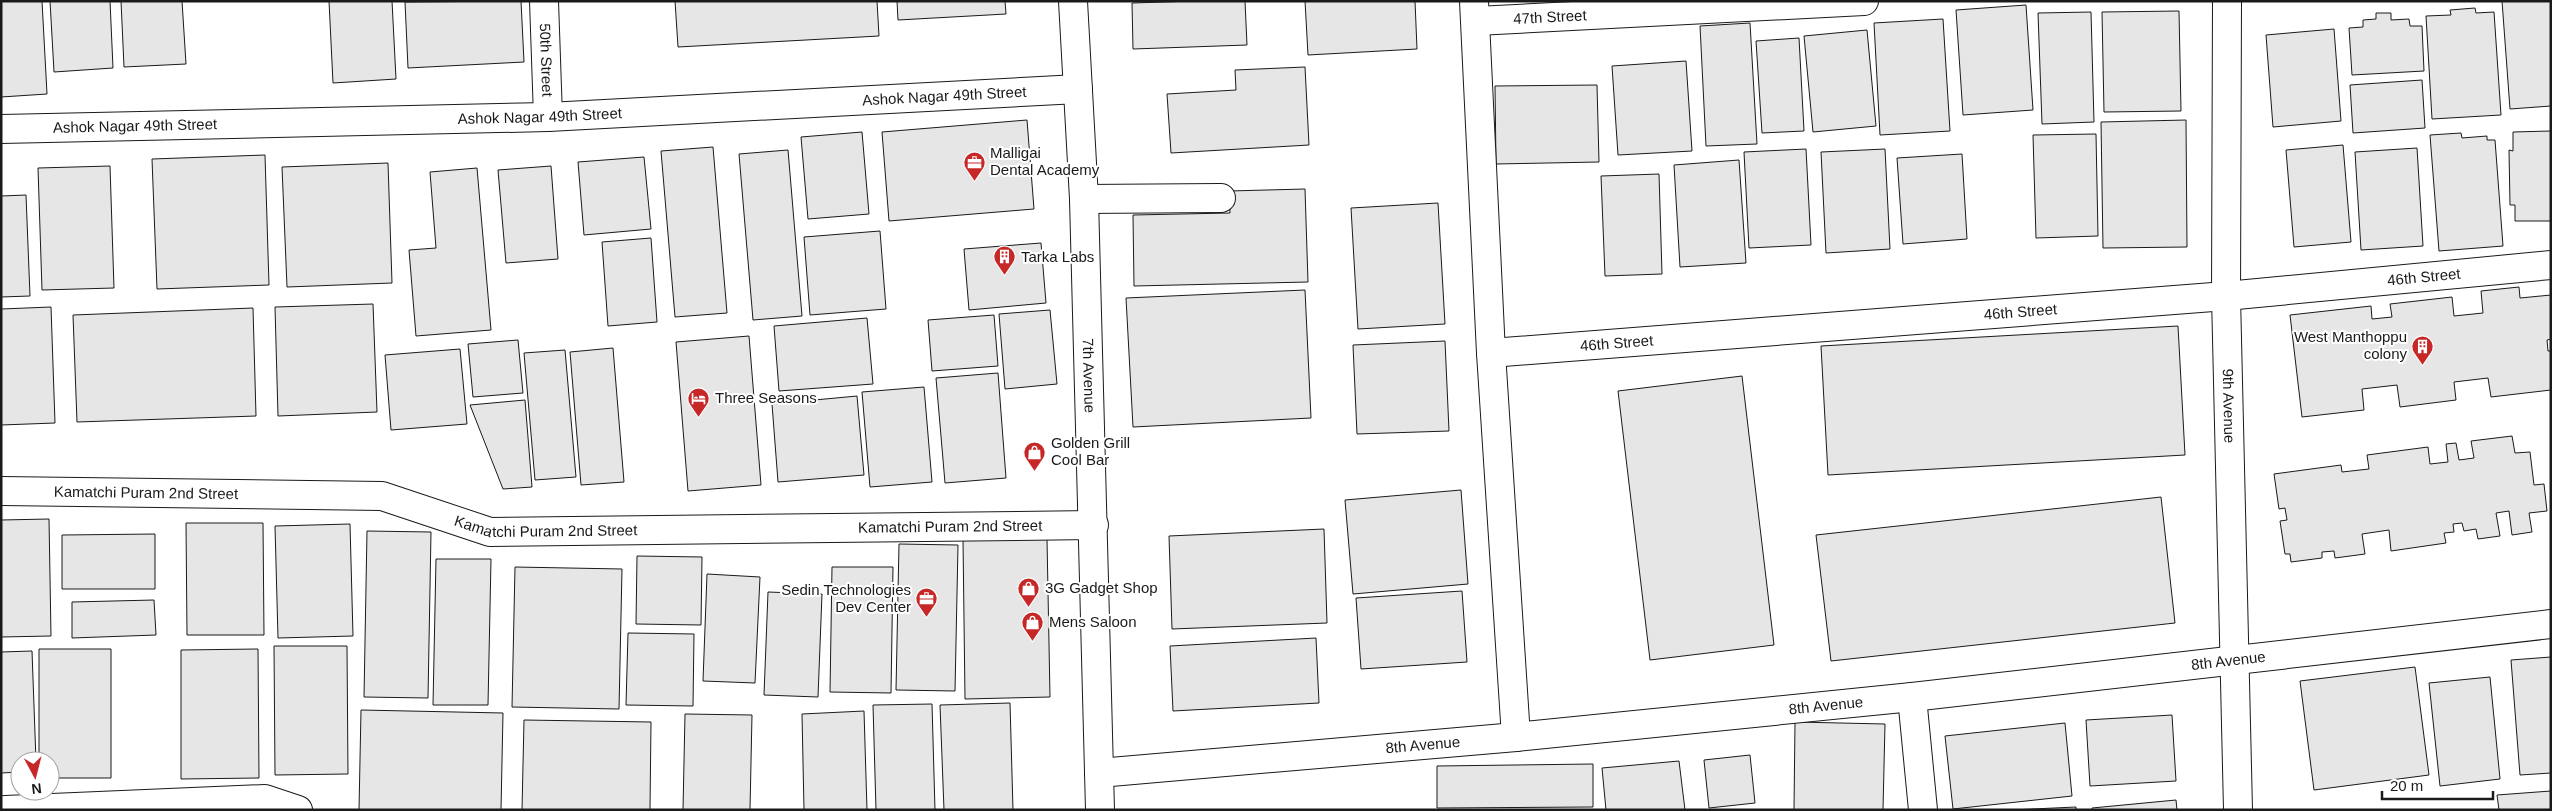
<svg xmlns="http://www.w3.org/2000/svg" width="2552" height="811" font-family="Arial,sans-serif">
	<rect width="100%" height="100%" fill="#fff"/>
	<g fill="#e6e6e6" stroke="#1a1a1a">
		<polygon points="1,1 42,1 47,94 1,97"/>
		<polygon points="50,1 110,1 113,68 54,72"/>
		<polygon points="121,1 182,1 186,64 124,67"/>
		<polygon points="329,1 392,1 396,79 333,83"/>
		<polygon points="521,1 524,62 408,68 405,2"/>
		<polygon points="675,1 877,1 879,36 678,47"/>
		<polygon points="897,1 1005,1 1006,14 898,20"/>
		<polygon points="1195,1 1245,1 1247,45 1133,49 1132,3"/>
		<polygon points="1305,1 1415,1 1417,49 1308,55"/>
		<polygon points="2502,1 2551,1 2551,106 2510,109"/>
		<polygon points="2026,5 2033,110 1963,115 1956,10"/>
		<polygon points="2475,8 2476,13 2494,12 2501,115 2432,119 2426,16 2451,15 2450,10"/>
		<polygon points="2179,11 2181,111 2104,112 2102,12"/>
		<polygon points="2091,12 2094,122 2042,124 2038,13"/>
		<polygon points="2376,13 2391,13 2391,20 2409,19 2410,26 2422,26 2424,71 2352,75 2349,28 2363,27 2363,20 2376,19"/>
		<polygon points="1943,19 1950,131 1880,135 1874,23"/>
		<polygon points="1750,23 1757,144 1706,146 1700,26"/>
		<polygon points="2334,29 2341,121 2273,127 2266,35"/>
		<polygon points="1867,30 1876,126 1813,132 1804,36"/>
		<polygon points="1799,38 1804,131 1762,133 1756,41"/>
		<polygon points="1686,61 1692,151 1618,155 1612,66"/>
		<polygon points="1305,67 1309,145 1171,153 1167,94 1236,90 1235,70"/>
		<polygon points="2422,80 2425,128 2353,133 2350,85"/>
		<polygon points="1597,85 1599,162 1496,164 1495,86"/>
		<polygon points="1027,120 1034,209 889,221 882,132"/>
		<polygon points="2186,120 2187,247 2103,248 2101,122"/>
		<polygon points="2551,131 2551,221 2515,221 2515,205 2510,205 2509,150 2513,151 2513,132"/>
		<polygon points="862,132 869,214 808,219 801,137"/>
		<polygon points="2461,133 2462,138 2487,136 2487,140 2495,140 2503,246 2439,251 2430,135"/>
		<polygon points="2096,134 2098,236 2036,238 2033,135"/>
		<polygon points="2343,145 2351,242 2294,247 2286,150"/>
		<polygon points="713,147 727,313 675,317 661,151"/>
		<polygon points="2417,148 2423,246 2361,250 2355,152"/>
		<polygon points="1806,149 1811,245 1749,248 1744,152"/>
		<polygon points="1885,149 1890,249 1826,253 1821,152"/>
		<polygon points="788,150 802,316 753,320 739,154"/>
		<polygon points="1962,154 1967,239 1903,244 1897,158"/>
		<polygon points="265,155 269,285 157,289 152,159"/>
		<polygon points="644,157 651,229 584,235 578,162"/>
		<polygon points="1739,160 1746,263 1680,267 1674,165"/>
		<polygon points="388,163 392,283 287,287 282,167"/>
		<polygon points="110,166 114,288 42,290 38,168"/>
		<polygon points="551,166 558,259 506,263 498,170"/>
		<polygon points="477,168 491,330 416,336 409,250 436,248 430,172"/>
		<polygon points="1659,174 1662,274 1605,276 1601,176"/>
		<polygon points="1305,189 1308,282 1134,286 1133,215 1230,213 1229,191"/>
		<polygon points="26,195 30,296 1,297 1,196"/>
		<polygon points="1438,203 1445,324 1358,329 1351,208"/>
		<polygon points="880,231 886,309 810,315 804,237"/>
		<polygon points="651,238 657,322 608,326 602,242"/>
		<polygon points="1041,243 1046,303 969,310 964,249"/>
		<polygon points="2519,287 2520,298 2551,295 2551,339 2547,340 2548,351 2551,351 2551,390 2491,397 2488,378 2454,382 2456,400 2400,407 2397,385 2362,389 2364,410 2302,417 2290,315 2371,306 2372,319 2392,317 2390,304 2452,297 2454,316 2483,313 2481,291"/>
		<polygon points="1305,290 1311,418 1133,427 1126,298"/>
		<polygon points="373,304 377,412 278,416 275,307"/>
		<polygon points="51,307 55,423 1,425 1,309"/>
		<polygon points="253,308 256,416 77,422 73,315"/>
		<polygon points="1050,310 1057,384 1005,389 999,314"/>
		<polygon points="994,315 998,366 932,371 928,320"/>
		<polygon points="867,318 873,384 779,391 774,326"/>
		<polygon points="2178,326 2185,455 1828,475 1821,346"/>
		<polygon points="749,336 761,485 688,491 676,342"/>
		<polygon points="518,340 523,393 473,397 468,344"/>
		<polygon points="1445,341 1449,431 1357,434 1353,345"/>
		<polygon points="613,348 624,482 581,485 570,352"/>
		<polygon points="460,349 467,424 391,430 385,355"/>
		<polygon points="565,350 576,477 535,480 524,353"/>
		<polygon points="998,373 1006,478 945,483 936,378"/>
		<polygon points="1742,376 1774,645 1650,660 1618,391"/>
		<polygon points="924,387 932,482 870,487 862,392"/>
		<polygon points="857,396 864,475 778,482 772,404"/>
		<polygon points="525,400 532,487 503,489 470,405"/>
		<polygon points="2512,436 2515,453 2530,452 2534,485 2544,484 2547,511 2529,513 2532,532 2512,535 2509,511 2496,513 2500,536 2478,539 2476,529 2464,531 2462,523 2453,524 2454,532 2444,533 2446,543 2391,551 2389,530 2362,534 2365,554 2335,558 2334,551 2322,552 2322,558 2291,562 2290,554 2285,554 2280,521 2287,520 2285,508 2279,509 2274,474 2341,465 2342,472 2369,469 2367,455 2428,447 2430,464 2448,462 2446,444 2456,443 2459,460 2474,458 2471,441"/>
		<polygon points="1461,490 1468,584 1353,594 1345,500"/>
		<polygon points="2161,497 2175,623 1831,661 1816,535"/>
		<polygon points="49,519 51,636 1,637 1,520"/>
		<polygon points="186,523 263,523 264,635 187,635"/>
		<polygon points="350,524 353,636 278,638 275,526"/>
		<polygon points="1324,529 1327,623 1172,629 1169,536"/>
		<polygon points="367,531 431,532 428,698 364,697"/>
		<polygon points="155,534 155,589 62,589 62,535"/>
		<polygon points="1047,539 1050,697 965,699 963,540"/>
		<polygon points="899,544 958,545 955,691 896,690"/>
		<polygon points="637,556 702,557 701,625 636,624"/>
		<polygon points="436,559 491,559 488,705 433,705"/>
		<polygon points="515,567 622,569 619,709 512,707"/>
		<polygon points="832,567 893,567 891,693 830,692"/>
		<polygon points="707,574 760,577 755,683 703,681"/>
		<polygon points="1462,591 1467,662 1361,669 1356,598"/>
		<polygon points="768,592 822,594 818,697 764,695"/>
		<polygon points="154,600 156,635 72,638 72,602"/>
		<polygon points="628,633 694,634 693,706 626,705"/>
		<polygon points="1316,638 1319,703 1173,711 1170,646"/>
		<polygon points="274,646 347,646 348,774 275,775"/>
		<polygon points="39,649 111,649 111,778 50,778 50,761 39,761"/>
		<polygon points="258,649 259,778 181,779 181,650"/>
		<polygon points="32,651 36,761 20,761 20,772 1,773 1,652"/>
		<polygon points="2551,657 2551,773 2520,775 2511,660"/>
		<polygon points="2415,667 2429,775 2314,790 2300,681"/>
		<polygon points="2490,677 2500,779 2440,786 2429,683"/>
		<polygon points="1010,703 1013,810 944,810 940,705"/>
		<polygon points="932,704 935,810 876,810 873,705"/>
		<polygon points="361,710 503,713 501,810 359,810"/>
		<polygon points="864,711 867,810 804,810 802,714"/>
		<polygon points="685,714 752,715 750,810 683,810"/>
		<polygon points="2172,715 2176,781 2090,786 2086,720"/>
		<polygon points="524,720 651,722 650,810 522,810"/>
		<polygon points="1795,722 1885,724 1883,810 1794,810"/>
		<polygon points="2065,723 2072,796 1953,809 1945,736"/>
		<polygon points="1750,755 1755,803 1709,808 1704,760"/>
		<polygon points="1679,761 1685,810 1606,810 1602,768"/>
		<polygon points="1593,764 1593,807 1437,808 1437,766"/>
		<polygon points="2551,791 2551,810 2499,810 2497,795"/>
		<polygon points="2176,800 2177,810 2092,810 2092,808"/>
		<polygon points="2076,807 2076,810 2011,810"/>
	</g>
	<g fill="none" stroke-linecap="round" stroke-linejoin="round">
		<defs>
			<g id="minor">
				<path id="s1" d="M 544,1 L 548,117"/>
				<polyline points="1474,1 1491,353 1516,737"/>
				<path id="s2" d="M 2227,1 L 2226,296 L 2238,810"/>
				<path id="s3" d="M 1476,21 L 1864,1"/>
				<polyline points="1084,199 1221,198"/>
				<path id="s4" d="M 1491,353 L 2226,296 L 2551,265"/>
				<path id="s5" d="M 1,491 L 382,496 L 490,532 L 1094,525"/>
				<polyline points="1912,697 1923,810"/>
				<path id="s6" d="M 1099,773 L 1516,737 L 1912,697 L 2551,624"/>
				<polyline points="5,810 265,799 298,810"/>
			</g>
			<g id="major">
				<path id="s7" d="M 1073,1 L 1084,199 L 1100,810"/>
				<path id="s8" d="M 1,129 L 548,117 L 1078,89"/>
			</g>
		</defs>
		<use href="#minor" stroke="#1a1a1a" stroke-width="30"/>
		<use href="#major" stroke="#1a1a1a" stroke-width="30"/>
		<use href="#minor" stroke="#fff" stroke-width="28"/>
		<use href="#major" stroke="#fff" stroke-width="28"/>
	</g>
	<defs>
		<symbol id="office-pin" viewBox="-11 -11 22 30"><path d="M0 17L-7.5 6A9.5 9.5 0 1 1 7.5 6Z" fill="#c62828" stroke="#fff"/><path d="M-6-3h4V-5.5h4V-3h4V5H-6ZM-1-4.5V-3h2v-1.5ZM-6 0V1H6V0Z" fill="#fff"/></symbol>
		<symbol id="building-pin" viewBox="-11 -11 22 30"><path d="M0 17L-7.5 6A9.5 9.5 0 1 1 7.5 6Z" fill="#c62828" stroke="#fff"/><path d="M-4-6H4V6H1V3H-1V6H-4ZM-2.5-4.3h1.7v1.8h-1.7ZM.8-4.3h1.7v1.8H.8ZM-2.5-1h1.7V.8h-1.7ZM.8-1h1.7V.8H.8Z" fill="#fff"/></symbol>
		<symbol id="hotel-pin" viewBox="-11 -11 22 30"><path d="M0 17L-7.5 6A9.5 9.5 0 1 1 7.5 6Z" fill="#c62828" stroke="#fff"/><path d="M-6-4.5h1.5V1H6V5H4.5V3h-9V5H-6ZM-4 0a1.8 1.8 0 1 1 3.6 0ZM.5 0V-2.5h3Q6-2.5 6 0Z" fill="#fff"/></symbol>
		<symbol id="shop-pin" viewBox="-11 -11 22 30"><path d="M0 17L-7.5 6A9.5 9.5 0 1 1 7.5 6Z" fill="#c62828" stroke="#fff"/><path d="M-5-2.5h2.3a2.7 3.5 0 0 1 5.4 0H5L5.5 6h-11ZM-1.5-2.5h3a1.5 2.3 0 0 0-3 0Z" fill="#fff"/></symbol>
	</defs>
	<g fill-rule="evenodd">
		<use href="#office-pin" x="962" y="150" width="25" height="34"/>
		<use href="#building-pin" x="992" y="244" width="25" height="34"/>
		<use href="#building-pin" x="2410" y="334" width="25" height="34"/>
		<use href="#hotel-pin" x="686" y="386" width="25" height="34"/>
		<use href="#shop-pin" x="1022" y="440" width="25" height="34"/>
		<use href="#shop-pin" x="1016" y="576" width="25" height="34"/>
		<use href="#office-pin" x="914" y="586" width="25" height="34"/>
		<use href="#shop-pin" x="1020" y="610" width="25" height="34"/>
	</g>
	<g text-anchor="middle" stroke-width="4" stroke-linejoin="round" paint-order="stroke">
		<g font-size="15" fill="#1a1a1a" stroke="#fff">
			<text dy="5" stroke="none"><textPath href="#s3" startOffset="74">47th Street</textPath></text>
			<text dy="5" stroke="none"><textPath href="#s1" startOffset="59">50th Street</textPath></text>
			<text dy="5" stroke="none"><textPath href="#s8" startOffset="944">Ashok Nagar 49th Street</textPath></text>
			<text dy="5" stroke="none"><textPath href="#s8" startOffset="539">Ashok Nagar 49th Street</textPath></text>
			<text dy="5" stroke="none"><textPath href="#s8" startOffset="134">Ashok Nagar 49th Street</textPath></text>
			<text dy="5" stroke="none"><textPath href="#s4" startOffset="936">46th Street</textPath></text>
			<text dy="5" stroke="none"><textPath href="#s4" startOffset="531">46th Street</textPath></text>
			<text dy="5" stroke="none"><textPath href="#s4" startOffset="126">46th Street</textPath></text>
			<text dy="5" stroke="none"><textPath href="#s7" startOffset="375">7th Avenue</textPath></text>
			<text dy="5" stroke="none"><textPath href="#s2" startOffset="405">9th Avenue</textPath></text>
			<text dy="5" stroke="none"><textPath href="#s5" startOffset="145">Kamatchi Puram 2nd Street</textPath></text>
			<text dy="5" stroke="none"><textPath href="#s5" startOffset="550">Kamatchi Puram 2nd Street</textPath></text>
			<text dy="5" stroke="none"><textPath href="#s5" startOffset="955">Kamatchi Puram 2nd Street</textPath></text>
			<text dy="5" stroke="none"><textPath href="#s6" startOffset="1135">8th Avenue</textPath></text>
			<text dy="5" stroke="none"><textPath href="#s6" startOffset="730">8th Avenue</textPath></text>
			<text dy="5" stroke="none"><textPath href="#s6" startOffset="325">8th Avenue</textPath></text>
		</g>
		<g font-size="15" fill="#1a1a1a" stroke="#fff" text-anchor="start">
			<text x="990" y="158">Malligai<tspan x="990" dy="17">Dental Academy</tspan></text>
			<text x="1021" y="262">Tarka Labs</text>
			<text x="2407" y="342" text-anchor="end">West Manthoppu<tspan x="2407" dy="17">colony</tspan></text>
			<text x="715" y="403">Three Seasons</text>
			<text x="1051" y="448">Golden Grill<tspan x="1051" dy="17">Cool Bar</tspan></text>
			<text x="1045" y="593">3G Gadget Shop</text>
			<text x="911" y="595" text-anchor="end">Sedin Technologies<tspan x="911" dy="17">Dev Center</tspan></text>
			<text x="1049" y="627">Mens Saloon</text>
		</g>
	</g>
	<rect width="2552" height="811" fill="none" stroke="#1a1a1a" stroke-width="5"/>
	<g transform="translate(35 776) rotate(173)"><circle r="24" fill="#ffffff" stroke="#a3a3a3"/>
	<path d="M0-4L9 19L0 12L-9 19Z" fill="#c62828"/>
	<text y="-8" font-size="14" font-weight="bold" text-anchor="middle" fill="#1a1a1a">N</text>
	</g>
	<path d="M2382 791v8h111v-8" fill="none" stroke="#1a1a1a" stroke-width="2.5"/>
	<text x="2390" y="791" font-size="15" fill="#1a1a1a" stroke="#ffffff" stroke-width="4" paint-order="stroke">20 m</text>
</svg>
